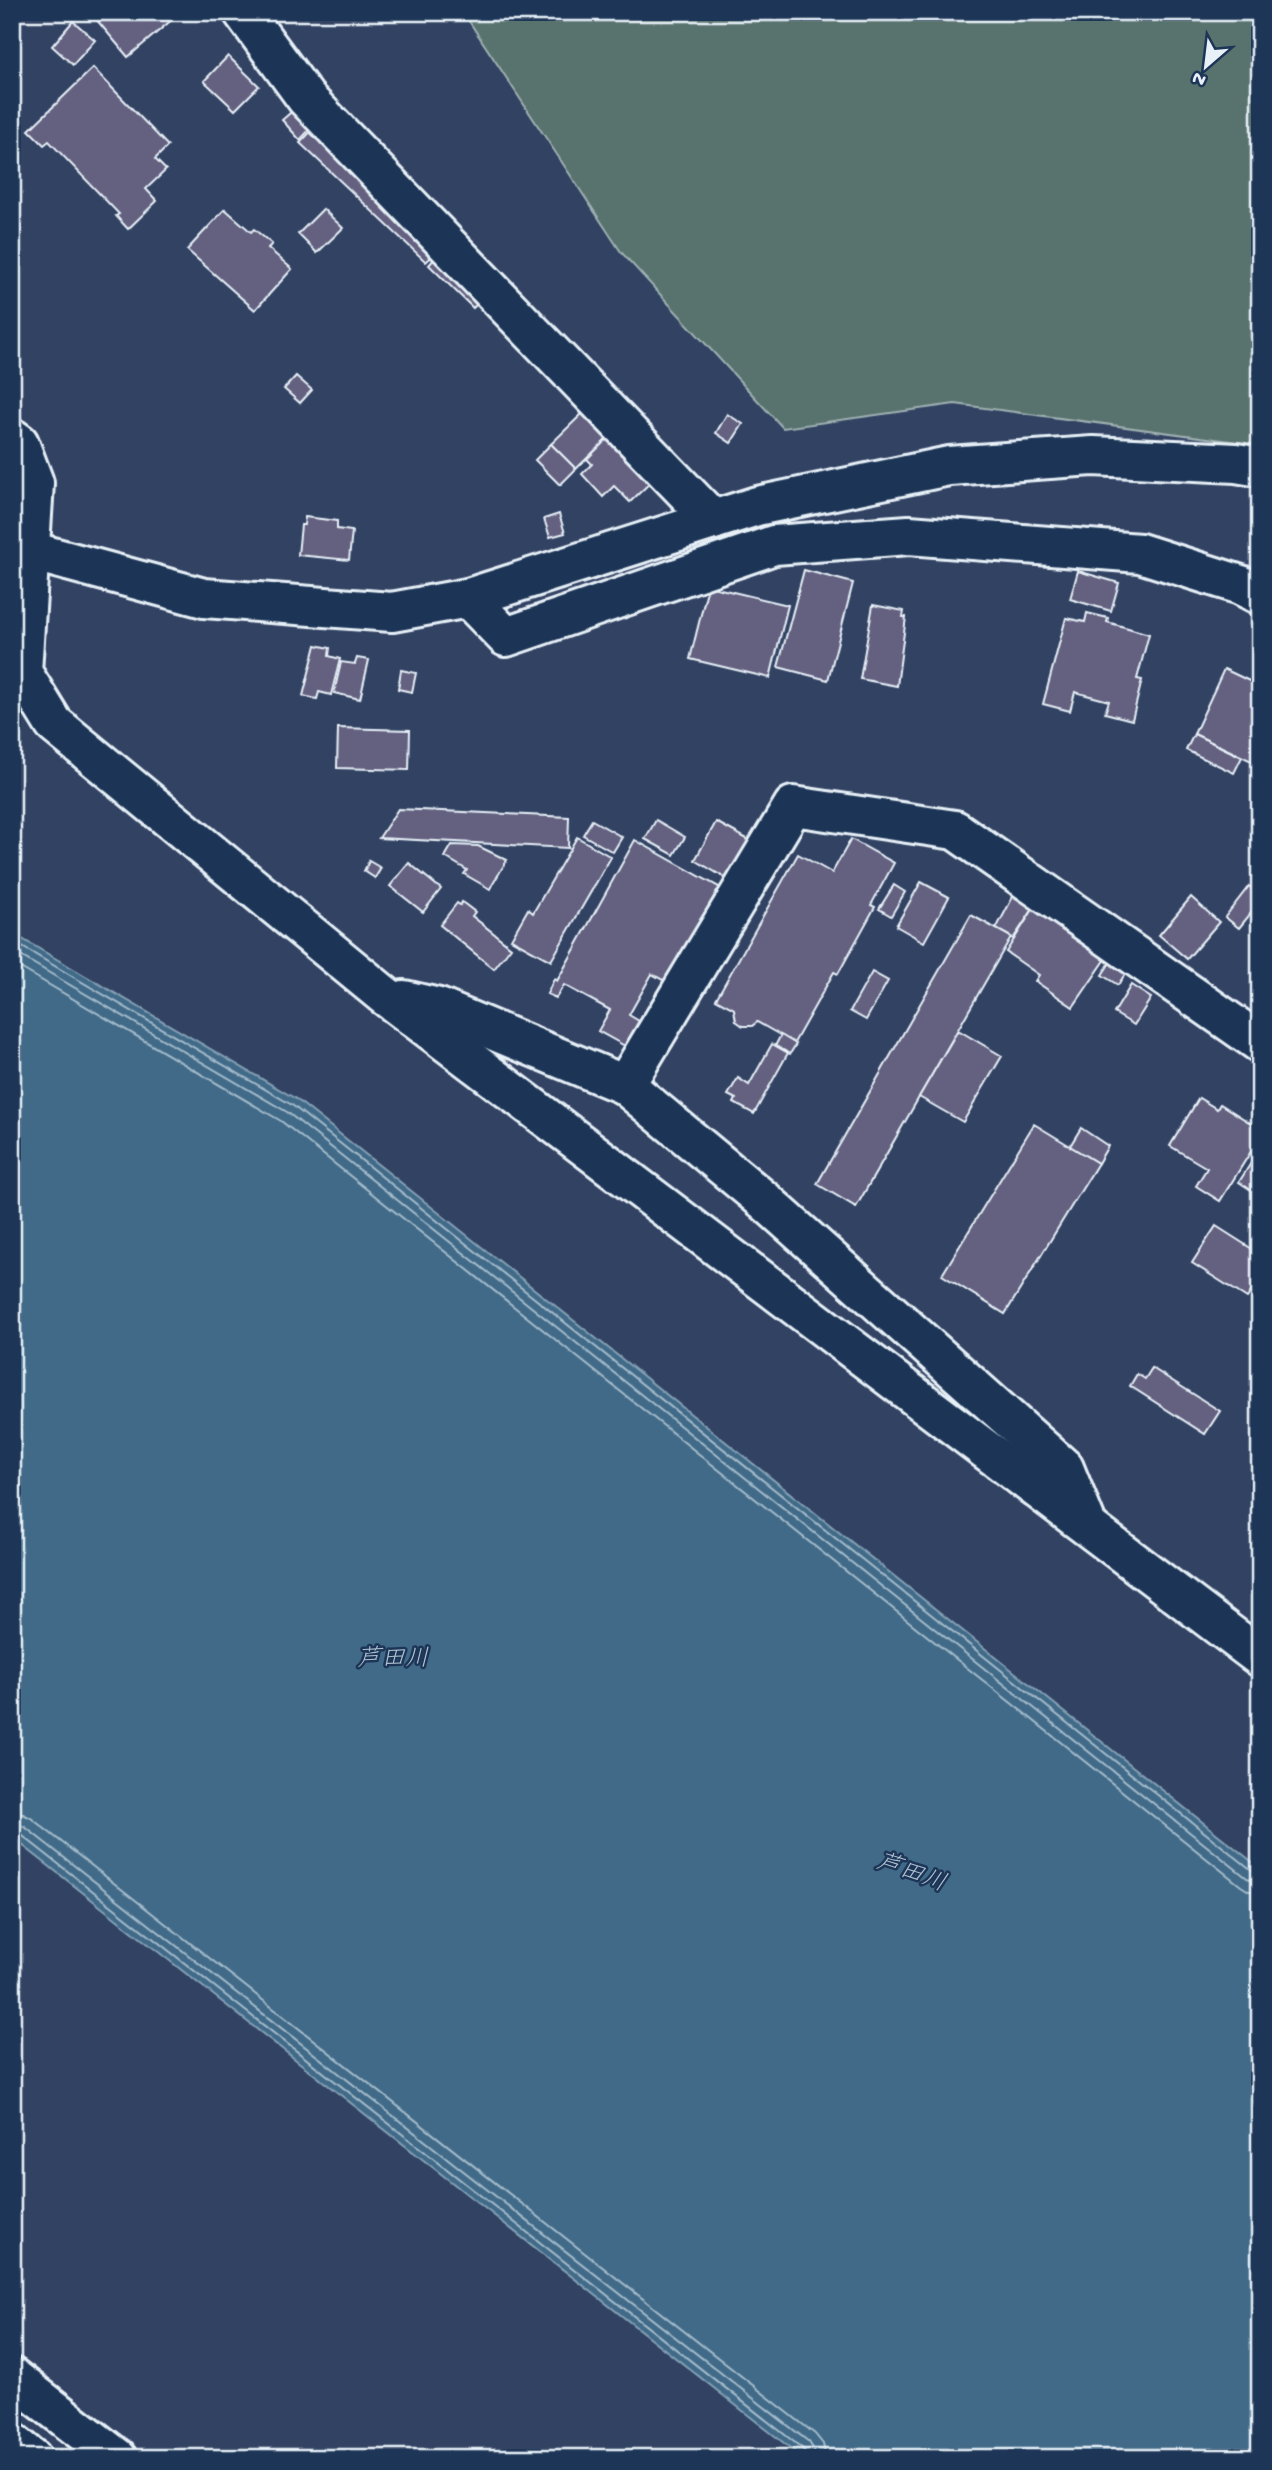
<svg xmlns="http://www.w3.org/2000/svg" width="1272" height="2470" font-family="'Gochi Hand','Klee One',sans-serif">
	<rect width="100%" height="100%" fill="#324263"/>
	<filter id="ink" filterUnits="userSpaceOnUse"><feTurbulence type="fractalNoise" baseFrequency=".0143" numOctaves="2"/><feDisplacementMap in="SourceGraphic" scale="14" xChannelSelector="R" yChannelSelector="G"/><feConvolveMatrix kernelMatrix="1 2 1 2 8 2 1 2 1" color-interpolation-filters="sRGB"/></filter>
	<g filter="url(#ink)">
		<polygon fill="#58726e" stroke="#a0b2b3" stroke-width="2" points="463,12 1260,12 1260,445 955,404 783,428 621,252"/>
		<polygon fill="#416b88" stroke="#84a1b5" stroke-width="2" points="12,933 296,1099 1260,1868 1260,2458 803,2458 12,1837"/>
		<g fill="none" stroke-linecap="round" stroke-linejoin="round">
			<g stroke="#a5bbcb" stroke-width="2">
				<polyline points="12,941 292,1105 1253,1871 1260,1873"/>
				<polyline points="12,951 287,1112 1247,1878 1260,1882"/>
				<polyline points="12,963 281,1121 1241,1886 1249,1891 1260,1892"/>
				<polyline points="12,1812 23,1814 31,1818 815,2434 823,2444 826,2458"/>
				<polyline points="12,1823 25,1827 809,2442 814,2450 815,2458"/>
				<polyline points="12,1832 19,1833 803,2449 807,2458"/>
			</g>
		</g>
		<g fill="#646180" stroke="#e8f1f8" stroke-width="2">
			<polygon points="90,12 181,12 128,57"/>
			<polygon points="73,21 95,40 73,65 52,46"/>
			<polygon points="228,56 259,86 235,110 204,81"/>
			<polygon points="93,68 168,146 155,159 166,170 146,189 157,201 128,229 116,216 119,214 49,141 44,145 29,130"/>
			<polygon points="297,107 313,126 300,140 282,120"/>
			<polygon points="316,126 443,246 426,262 300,143"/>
			<polygon points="225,209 251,232 254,229 272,244 268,248 292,269 255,310 187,250"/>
			<polygon points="323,209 343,228 317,253 298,234"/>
			<polygon points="441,251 486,295 473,308 429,265"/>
			<polygon points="296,376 312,390 300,403 284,389"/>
			<polygon points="587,409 612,434 576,469 551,444"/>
			<polygon points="727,414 743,424 731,443 716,433"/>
			<polygon points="612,434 655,478 630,502 614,486 603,497 582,474 592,464 587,459"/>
			<polygon points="551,444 576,469 560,485 535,460"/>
			<polygon points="559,514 565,533 550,537 544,519"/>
			<polygon points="305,517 337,521 337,529 352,531 349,560 298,555 301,525 304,525"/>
			<polygon points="804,570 853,583 828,680 778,667"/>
			<polygon points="1078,571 1119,583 1111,611 1070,599"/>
			<polygon points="708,586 788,605 770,678 690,659"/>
			<polygon points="873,605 904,611 903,617 906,617 897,686 860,679"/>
			<polygon points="1087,613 1108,618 1107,622 1149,634 1137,679 1142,680 1132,720 1105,713 1109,701 1075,692 1070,711 1043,704 1066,618 1085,622"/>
			<polygon points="316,645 330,648 329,656 340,659 331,695 319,692 317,699 303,696"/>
			<polygon points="357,658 369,660 360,699 334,693 341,662 355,664"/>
			<polygon points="1224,669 1260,686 1260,765 1194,734"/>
			<polygon points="401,670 416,673 412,692 398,689"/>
			<polygon points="338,728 410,730 409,770 337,768"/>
			<polygon points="1194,734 1242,757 1234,773 1186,750"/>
			<polygon points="398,809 569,817 568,848 379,838"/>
			<polygon points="592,820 622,837 613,852 583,835"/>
			<polygon points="656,820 685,837 674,855 645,839"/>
			<polygon points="716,822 749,840 727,879 695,860"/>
			<polygon points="577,837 611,857 551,961 511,939 528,909 533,913"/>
			<polygon points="851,839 894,863 871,905 875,907 838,974 834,972 794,1043 757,1022 752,1026 743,1026 736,1021 734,1009 716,999 798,854 832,873"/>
			<polygon points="635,840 724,890 672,985 652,974 629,1015 639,1021 625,1046 598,1031 610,1010 564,985 556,998 547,994 554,979 557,981"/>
			<polygon points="452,845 478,846 507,860 490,889 464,874 467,870 445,857"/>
			<polygon points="369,861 381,868 375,878 364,871"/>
			<polygon points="409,863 441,889 423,912 390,886"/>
			<polygon points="921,882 949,897 924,942 896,926"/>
			<polygon points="894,885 905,892 891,916 879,909"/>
			<polygon points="1249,886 1260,895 1260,902 1239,928 1225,917"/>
			<polygon points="1016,891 1037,903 1013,939 996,929"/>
			<polygon points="1191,897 1219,922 1187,959 1159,935"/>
			<polygon points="462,902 475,912 472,916 511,947 494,969 440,925 457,903 460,905"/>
			<polygon points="1037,903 1110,953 1073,1007 1035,981 1039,975 1006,952"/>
			<polygon points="971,915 1011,937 856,1207 817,1184"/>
			<polygon points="1111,961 1127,971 1118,985 1102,975"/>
			<polygon points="872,972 888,981 866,1020 850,1011"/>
			<polygon points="1131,985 1151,998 1134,1025 1114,1013"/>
			<polygon points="958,1030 1002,1056 963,1122 919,1097"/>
			<polygon points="781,1035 796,1044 790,1054 775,1046"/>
			<polygon points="772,1044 788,1053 754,1114 734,1103 736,1099 728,1095 738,1078 749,1085"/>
			<polygon points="1199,1098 1217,1109 1220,1104 1260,1129 1260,1137 1220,1201 1196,1186 1207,1168 1170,1146"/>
			<polygon points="1034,1124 1098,1163 1005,1314 942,1275"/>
			<polygon points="1081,1128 1108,1146 1098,1163 1070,1146"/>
			<polygon points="1260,1149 1260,1196 1239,1182"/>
			<polygon points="1216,1226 1260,1254 1260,1279 1247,1298 1192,1263"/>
			<polygon points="1152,1368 1220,1411 1205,1434 1130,1386 1137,1374 1145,1379"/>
		</g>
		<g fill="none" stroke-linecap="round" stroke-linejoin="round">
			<defs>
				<g id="minor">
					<polyline points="243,12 306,98 713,520"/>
					<polyline points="12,438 19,443 34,483 22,672 54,724 384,995 1260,1657"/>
					<polyline points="12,546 204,598 392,612 468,598 757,506 949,466 1093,456 1236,463 1260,467"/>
					<polyline points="468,598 506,637 774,545 909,535 1140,553 1241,585 1260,595"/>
					<polyline points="404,1000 439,1008 625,1085 765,1201 1064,1468 1087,1525"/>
					<polyline points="625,1085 793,806 955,830 1260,1043"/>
					<polyline points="12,2377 117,2458"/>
					<polyline points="12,2442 32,2458"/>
				</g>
			</defs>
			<use href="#minor" stroke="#e8f1f8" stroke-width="44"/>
			<use href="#minor" stroke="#1d3557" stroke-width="38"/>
		</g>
	</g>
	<g text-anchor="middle" stroke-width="5" stroke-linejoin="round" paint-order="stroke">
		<g font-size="24" font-style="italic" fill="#aec2d1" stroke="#1d3557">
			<text x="393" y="1665">芦田川</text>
			<text transform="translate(912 1871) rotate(20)" y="8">芦田川</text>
		</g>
	</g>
	<rect width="1272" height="2470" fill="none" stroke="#1d3557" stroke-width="42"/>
	<rect x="21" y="21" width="1230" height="2428" fill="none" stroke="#e8f1f8" stroke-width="2.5" filter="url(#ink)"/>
	<g transform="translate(1206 66) rotate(208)" stroke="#1d3557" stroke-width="5" paint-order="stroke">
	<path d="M0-5L12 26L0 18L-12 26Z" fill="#e8f1f8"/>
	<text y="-10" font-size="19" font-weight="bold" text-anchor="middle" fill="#e8f1f8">N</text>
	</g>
</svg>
